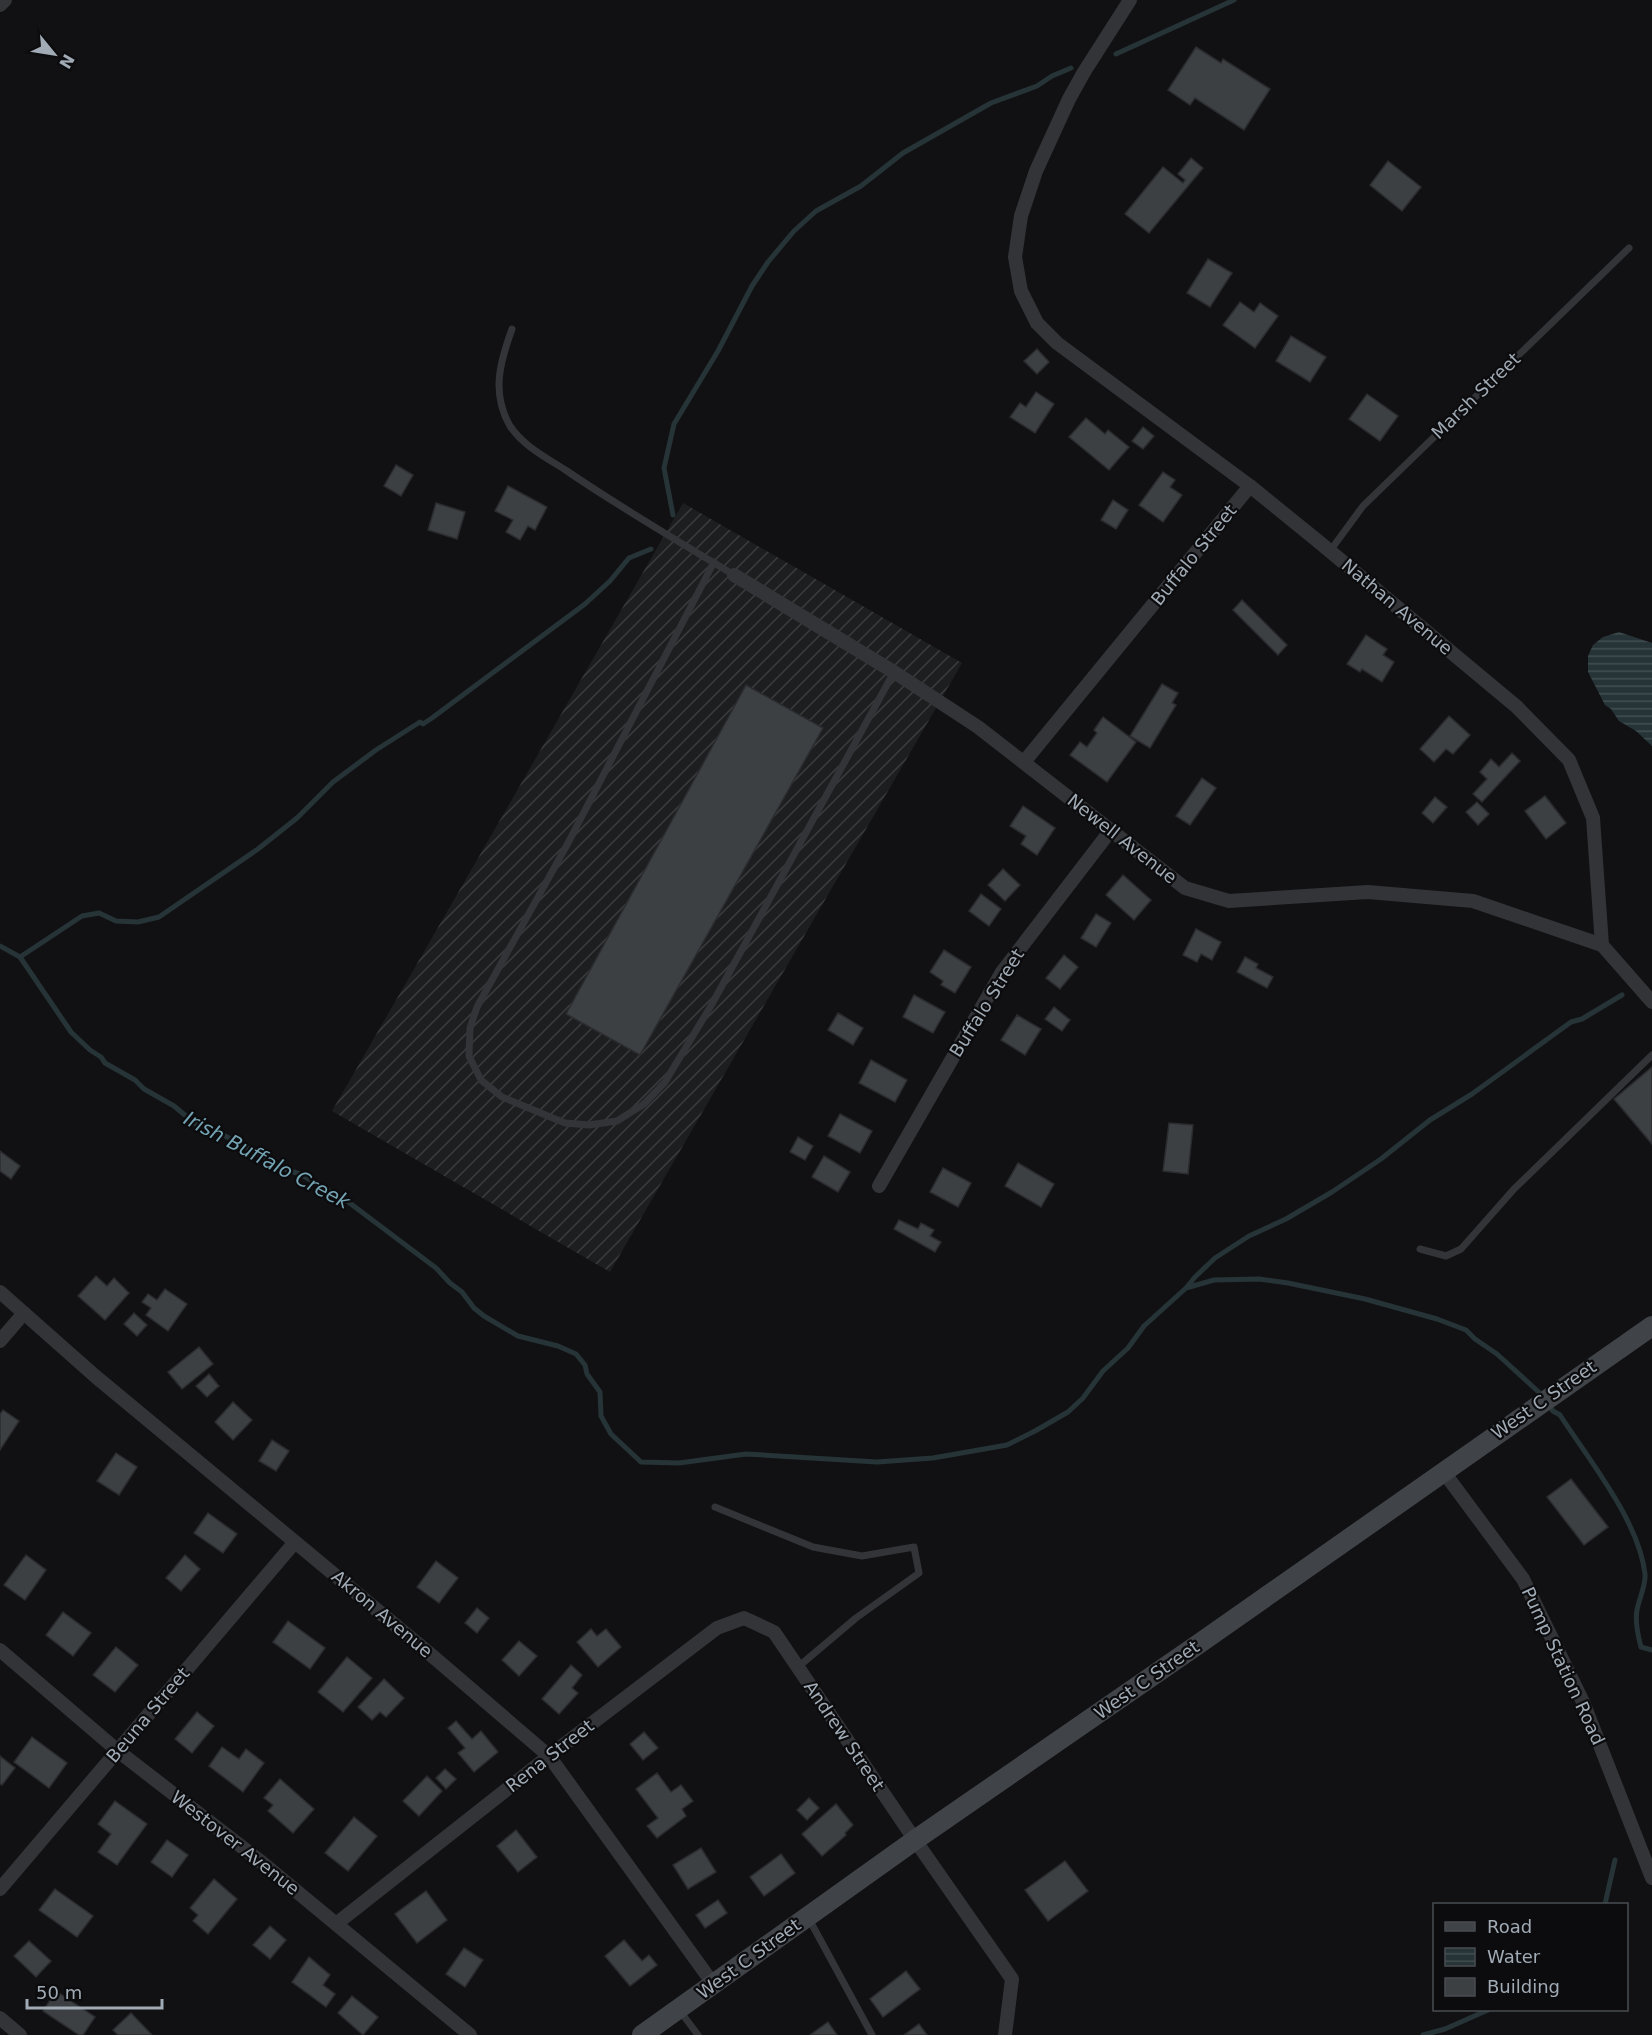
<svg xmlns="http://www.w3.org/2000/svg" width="1652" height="2035" font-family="'DejaVu Sans',sans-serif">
	<defs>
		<pattern id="industrial-furrows" width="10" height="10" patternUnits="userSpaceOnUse" patternTransform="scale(1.5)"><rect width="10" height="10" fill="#1d1e20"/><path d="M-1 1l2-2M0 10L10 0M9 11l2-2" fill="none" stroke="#3b3c3e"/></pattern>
		<pattern id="water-rules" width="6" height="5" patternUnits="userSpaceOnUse" patternTransform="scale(1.5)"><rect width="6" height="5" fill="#263437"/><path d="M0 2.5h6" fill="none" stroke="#424f52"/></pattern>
	</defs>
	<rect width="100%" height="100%" fill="#111113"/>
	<polygon fill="url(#industrial-furrows)" points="683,503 962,663 610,1272 332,1111"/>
	<polygon fill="url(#water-rules)" points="1619,632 1652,643 1652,746 1636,731 1619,721 1611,709 1605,705 1588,672 1588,656 1593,645 1603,637"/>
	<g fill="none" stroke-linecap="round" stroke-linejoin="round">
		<g stroke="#263437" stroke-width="5">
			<polyline points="1116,54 1234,0"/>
			<polyline points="673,515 664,468 674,424 718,351 752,286 768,262 794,231 816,211 861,186 903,153 991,103 1037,86 1052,76 1071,68"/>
			<polyline points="0,946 20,957 71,1032 90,1050 101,1057 105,1063 135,1080 144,1089 174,1106 198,1126 218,1132 287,1170 300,1174 347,1201 436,1268 450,1283 462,1292 474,1308 484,1316 518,1336 558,1346 576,1354 585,1365 587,1374 600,1392 601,1416 611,1434 641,1462 679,1463 746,1454 877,1462 933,1458 1007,1445 1035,1431 1068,1412 1083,1398 1103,1371 1128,1348 1144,1326 1186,1288 1214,1280 1259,1279 1288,1283 1365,1299 1437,1319 1466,1330 1475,1339 1497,1354 1543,1396"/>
			<polyline points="20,957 82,916 99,913 116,921 138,922 159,917 258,849 297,818 333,782 376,750 420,722 423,724 432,718 585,604 610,581 629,558 651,549"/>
			<polyline points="1187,1287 1195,1277 1215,1258 1249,1236 1286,1219 1332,1192 1381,1159 1430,1120 1472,1094 1571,1022 1582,1019 1622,995"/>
			<path d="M 1548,1404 L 1553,1411 L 1560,1415 C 1589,1460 1639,1521 1645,1574 C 1646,1586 1639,1598 1637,1610 C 1635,1621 1638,1636 1641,1647 L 1652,1650"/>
			<polyline points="1605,1904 1615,1860"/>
			<polyline points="1423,2035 1445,2029 1488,2010"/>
		</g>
	</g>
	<g fill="#3d4043" stroke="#2b2c2f" stroke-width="1.5">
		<polygon points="1196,47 1221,63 1223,59 1270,89 1244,130 1195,98 1190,105 1168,90"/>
		<polygon points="1191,158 1203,168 1149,233 1125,214 1163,167 1183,183 1185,180 1178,174"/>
		<polygon points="1388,161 1421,187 1402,211 1370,185"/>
		<polygon points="1208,259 1232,273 1210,307 1187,293"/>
		<polygon points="1240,302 1254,312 1260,303 1278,316 1255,348 1223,325"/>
		<polygon points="1291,336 1326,357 1310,382 1276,361"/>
		<polygon points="1037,349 1049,362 1037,374 1024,361"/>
		<polygon points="1036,392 1054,404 1035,433 1010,417 1020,403 1026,407"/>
		<polygon points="1367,394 1398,416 1380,441 1349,419"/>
		<polygon points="1086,418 1105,434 1108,430 1129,447 1109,470 1069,437"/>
		<polygon points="1143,427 1154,436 1143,449 1132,441"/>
		<polygon points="396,465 413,475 401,496 384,486"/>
		<polygon points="1163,472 1175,480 1170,487 1182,495 1163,522 1139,505"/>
		<polygon points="508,486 547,507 535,530 528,526 520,540 506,532 513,520 495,511"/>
		<polygon points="1113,500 1128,510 1116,529 1101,520"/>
		<polygon points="436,503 465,512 457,539 428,530"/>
		<polygon points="1242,600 1287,645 1278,655 1233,610"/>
		<polygon points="1366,635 1387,649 1383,655 1394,662 1382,682 1362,669 1360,672 1347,664"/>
		<polygon points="1162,684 1178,693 1172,703 1176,705 1150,748 1130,736"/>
		<polygon points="746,685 823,728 640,1055 566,1014"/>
		<polygon points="1449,716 1470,735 1453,754 1446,749 1434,762 1420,749"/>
		<polygon points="1103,717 1136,742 1107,782 1070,755 1080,742 1087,747 1097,733 1094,730"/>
		<polygon points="1512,753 1520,761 1482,802 1473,794 1487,779 1480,772 1491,759 1499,767"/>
		<polygon points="1202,778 1216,788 1190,825 1176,816"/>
		<polygon points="1545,796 1566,823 1546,839 1525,811"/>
		<polygon points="1435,797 1447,807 1433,823 1422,813"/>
		<polygon points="1477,802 1489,814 1478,825 1466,812"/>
		<polygon points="1023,806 1055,828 1037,855 1021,844 1026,836 1010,826"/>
		<polygon points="1003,869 1020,885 1005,901 988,885"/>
		<polygon points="1123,875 1151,900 1134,920 1106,895"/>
		<polygon points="981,894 1001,909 989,926 969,911"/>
		<polygon points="1096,914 1111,923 1096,947 1081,938"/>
		<polygon points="1196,929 1221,942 1212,960 1201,954 1197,962 1183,955"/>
		<polygon points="944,950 971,967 955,993 941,985 943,981 930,972"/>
		<polygon points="1064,955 1078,967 1060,989 1046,978"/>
		<polygon points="1245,957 1258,964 1256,968 1273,977 1267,988 1237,972"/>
		<polygon points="914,995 945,1012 933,1033 903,1017"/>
		<polygon points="1054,1007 1070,1020 1062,1031 1045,1019"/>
		<polygon points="838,1013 863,1028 853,1045 828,1030"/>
		<polygon points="1017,1015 1041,1029 1025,1055 1001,1040"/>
		<polygon points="871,1060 907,1080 895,1102 859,1083"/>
		<polygon points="1652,1067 1652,1144 1614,1099"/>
		<polygon points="840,1114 872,1131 860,1153 828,1136"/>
		<polygon points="1169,1123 1193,1125 1188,1174 1163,1171"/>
		<polygon points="798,1137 813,1146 805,1160 790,1152"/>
		<polygon points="0,1151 20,1166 11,1179 0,1171"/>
		<polygon points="824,1156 850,1172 838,1192 812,1177"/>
		<polygon points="1018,1163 1054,1184 1041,1207 1005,1186"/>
		<polygon points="943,1168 971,1183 958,1207 930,1192"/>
		<polygon points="899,1220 918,1229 921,1223 934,1230 930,1236 941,1242 935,1252 894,1229"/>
		<polygon points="96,1276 107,1286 114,1278 129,1293 105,1320 78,1296"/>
		<polygon points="165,1289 187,1304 168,1331 146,1315 151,1308 142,1302 148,1294 157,1300"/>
		<polygon points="134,1313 147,1325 137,1336 124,1324"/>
		<polygon points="199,1347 213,1364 182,1389 168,1372"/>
		<polygon points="209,1374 219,1386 207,1397 196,1386"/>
		<polygon points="233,1402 252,1420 233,1440 215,1422"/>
		<polygon points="3,1410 19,1421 0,1450 0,1414"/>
		<polygon points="272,1440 289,1451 276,1471 259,1461"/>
		<polygon points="116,1453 137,1467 119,1495 97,1481"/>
		<polygon points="1571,1479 1608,1527 1584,1545 1547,1497"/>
		<polygon points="208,1513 237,1534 223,1553 194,1533"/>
		<polygon points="26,1555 46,1570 25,1600 4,1585"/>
		<polygon points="185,1555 200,1569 181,1591 166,1578"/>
		<polygon points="436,1561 458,1578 439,1603 417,1587"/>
		<polygon points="477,1608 489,1618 477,1633 465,1623"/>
		<polygon points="63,1612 91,1633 73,1656 46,1635"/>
		<polygon points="288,1621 325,1648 310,1669 273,1642"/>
		<polygon points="591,1629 597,1636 606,1629 621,1647 598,1667 577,1642"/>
		<polygon points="519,1641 537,1656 519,1676 502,1660"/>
		<polygon points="116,1647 138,1665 115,1692 93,1675"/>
		<polygon points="347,1657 372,1678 343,1712 318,1692"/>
		<polygon points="571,1665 582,1675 572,1688 578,1693 559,1714 542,1699"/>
		<polygon points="384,1679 404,1698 386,1717 380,1712 372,1720 358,1707"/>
		<polygon points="197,1712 214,1726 192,1753 175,1739"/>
		<polygon points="456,1721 472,1739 481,1731 498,1752 474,1772 458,1753 465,1748 448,1728"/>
		<polygon points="644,1732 658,1748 643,1760 630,1744"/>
		<polygon points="32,1737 67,1763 49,1788 14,1762"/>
		<polygon points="222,1747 239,1759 246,1749 264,1763 243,1792 209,1766"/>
		<polygon points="0,1756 15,1768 2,1785 0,1784"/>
		<polygon points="445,1769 456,1779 446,1789 436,1778"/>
		<polygon points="657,1773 671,1792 681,1785 693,1801 682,1809 686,1816 657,1838 647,1826 658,1818 636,1789"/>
		<polygon points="427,1776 442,1791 419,1816 403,1801"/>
		<polygon points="280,1779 314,1809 293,1833 268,1811 273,1805 264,1798"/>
		<polygon points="809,1798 819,1808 807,1820 797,1810"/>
		<polygon points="115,1801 147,1824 117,1865 98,1852 111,1834 98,1824"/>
		<polygon points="836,1804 853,1825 845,1833 846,1835 822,1856 802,1834"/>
		<polygon points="354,1817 377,1836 348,1871 325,1853"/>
		<polygon points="516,1830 537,1857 518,1872 497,1846"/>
		<polygon points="167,1840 188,1855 172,1877 151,1862"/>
		<polygon points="701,1848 716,1872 688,1889 673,1865"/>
		<polygon points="781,1854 795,1873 764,1896 750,1877"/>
		<polygon points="1065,1861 1088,1891 1048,1921 1025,1890"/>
		<polygon points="214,1879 237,1899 208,1934 193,1921 198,1915 190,1908"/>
		<polygon points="55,1889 93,1916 77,1937 39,1910"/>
		<polygon points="426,1891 447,1920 417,1943 395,1914"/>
		<polygon points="718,1900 727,1913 705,1928 696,1915"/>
		<polygon points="270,1926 286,1940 270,1959 253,1945"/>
		<polygon points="624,1940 642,1961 649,1955 657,1965 630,1986 605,1956"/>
		<polygon points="29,1941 51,1961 36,1977 14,1956"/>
		<polygon points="464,1948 483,1960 465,1987 446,1974"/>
		<polygon points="309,1957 330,1975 323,1985 335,1994 326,2007 292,1982"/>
		<polygon points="906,1971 920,1989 883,2017 870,1999"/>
		<polygon points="56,1991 95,2017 83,2035 79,2035 43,2011"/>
		<polygon points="352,1996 378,2017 363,2035 338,2013"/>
		<polygon points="131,2013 152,2035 118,2035 113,2030"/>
		<polygon points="828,2022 837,2035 810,2035"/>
		<polygon points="919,2024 927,2035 904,2035"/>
	</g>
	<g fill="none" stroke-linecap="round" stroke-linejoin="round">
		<g stroke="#323438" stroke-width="7">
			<path d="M 512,329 C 500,362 491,393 510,426 C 523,446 547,458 567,471 C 621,508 678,541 734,575"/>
			<polyline points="1330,551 1363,506 1629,248"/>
			<polyline points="714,562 568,843 477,1007 470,1028 469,1056 481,1080 502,1097 565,1123 589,1125 617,1121 644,1104 665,1082 712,1004 894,672"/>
			<polyline points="1420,1249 1446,1256 1461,1249 1514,1189 1652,1055"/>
			<polyline points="715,1507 813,1547 862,1556 914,1547 919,1573 856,1618 798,1667"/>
			<polyline points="809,1919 872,2035"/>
			<polyline points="680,2011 698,2035"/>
		</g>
		<g stroke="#323438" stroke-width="14">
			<polyline points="1130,0 1084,72 1069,99 1036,171 1021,216 1015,257 1021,291 1037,323 1057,343 1250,486 1319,542 1517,707 1569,760 1593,818 1602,945 1652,1002"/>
			<polyline points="0,5 5,0"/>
			<polyline points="734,575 894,672 978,727 1185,888 1229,901 1368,892 1473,901 1602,945"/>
			<polyline points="1024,762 1250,486"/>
			<polyline points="879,1186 1002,972 1111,830"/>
			<polyline points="0,1292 95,1376 430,1654 549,1756 714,1985"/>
			<polyline points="0,1341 24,1313"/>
			<polyline points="1443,1471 1523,1579 1583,1702 1652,1878"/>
			<polyline points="0,1650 118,1751 260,1861 470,2035"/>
			<polyline points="0,1889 295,1542"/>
			<polyline points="336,1924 549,1756 717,1628 744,1618 774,1632 915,1840 1012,1979 1005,2035"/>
			<polyline points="0,2018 20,2035"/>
		</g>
		<polyline stroke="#404448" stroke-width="20" points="642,2035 915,1840 1200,1643 1652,1326"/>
	</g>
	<g text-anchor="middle" stroke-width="4.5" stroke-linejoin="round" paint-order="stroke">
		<g font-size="18" fill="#a1abb5" stroke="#0c0c0e">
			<text transform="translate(1476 396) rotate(-44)" y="6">Marsh Street</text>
			<text transform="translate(1194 555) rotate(-51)" y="6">Buffalo Street</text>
			<text transform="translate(1397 607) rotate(40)" y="6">Nathan Avenue</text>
			<text transform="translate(1122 839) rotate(38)" y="6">Newell Avenue</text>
			<text transform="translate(987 1003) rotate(-58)" y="6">Buffalo Street</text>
			<text transform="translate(1544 1400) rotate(-35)" y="6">West C Street</text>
			<text transform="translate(382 1614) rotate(40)" y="6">Akron Avenue</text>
			<text transform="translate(1563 1666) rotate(65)" y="6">Pump Station Road</text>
			<text transform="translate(1147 1680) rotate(-35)" y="6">West C Street</text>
			<text transform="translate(148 1715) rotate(-50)" y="6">Beuna Street</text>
			<text transform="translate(844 1736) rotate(56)" y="6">Andrew Street</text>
			<text transform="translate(550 1756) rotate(-38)" y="6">Rena Street</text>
			<text transform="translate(235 1843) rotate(38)" y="6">Westover Avenue</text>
			<text transform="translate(749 1959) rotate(-36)" y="6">West C Street</text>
		</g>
		<g font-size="20" font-style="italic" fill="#74a4b4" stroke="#0c0c0e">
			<text transform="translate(267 1160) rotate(28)" y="7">Irish Buffalo Creek</text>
		</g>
	</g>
	<rect x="1433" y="1903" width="195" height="108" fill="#0c0c0e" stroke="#484c51" stroke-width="1.5"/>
	<rect x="1445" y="1922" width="30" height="9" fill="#404448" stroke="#484c51" stroke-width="1.5"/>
	<text x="1487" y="1933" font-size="18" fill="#a1abb5">Road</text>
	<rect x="1445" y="1948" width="30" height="18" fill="url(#water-rules)" stroke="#484c51" stroke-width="1.5"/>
	<text x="1487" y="1963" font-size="18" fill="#a1abb5">Water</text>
	<rect x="1445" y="1978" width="30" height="18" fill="#3d4043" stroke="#484c51" stroke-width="1.5"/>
	<text x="1487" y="1993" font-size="18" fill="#a1abb5">Building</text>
	<g transform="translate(54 54) rotate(120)" stroke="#0c0c0e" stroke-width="4.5" paint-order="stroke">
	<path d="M0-4.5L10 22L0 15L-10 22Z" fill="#a1abb5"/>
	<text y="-9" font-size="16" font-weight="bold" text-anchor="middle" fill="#a1abb5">N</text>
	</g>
	<path d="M27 1999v9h135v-9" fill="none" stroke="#a1abb5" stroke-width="3"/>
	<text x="36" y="1999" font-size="18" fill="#a1abb5" stroke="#0c0c0e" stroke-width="4.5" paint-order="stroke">50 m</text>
</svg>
